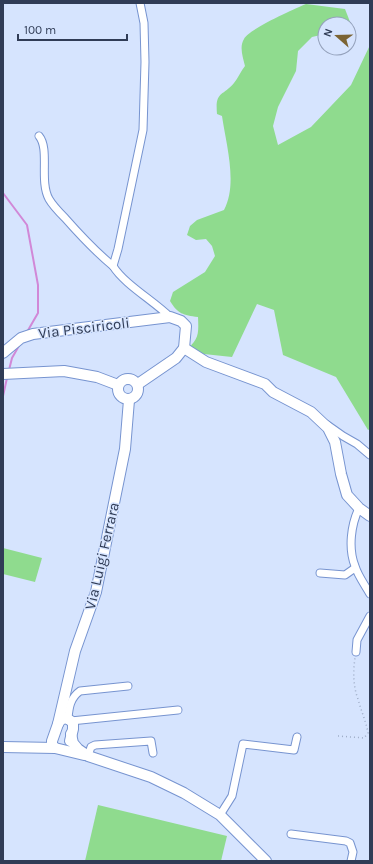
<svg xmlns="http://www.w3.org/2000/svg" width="373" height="864" font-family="Karla,sans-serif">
	<rect width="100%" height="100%" fill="#d6e4fe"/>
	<g fill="#8fdb8e">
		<path d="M 306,4 L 345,9 L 352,27 L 349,28 L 349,24 L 325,24 L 325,34 L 312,37 L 298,51 L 296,71 L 278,107 L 273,126 L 278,145 L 311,127 L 351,85 L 370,45 L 370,429 L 368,430 L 336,377 L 283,355 L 274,310 L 257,304 L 232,357 L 185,352 C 198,338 199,337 198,317 C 183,315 178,314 170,301 L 173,292 L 205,272 L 215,256 L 212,246 L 206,239 L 196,240 L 187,235 L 190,226 L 197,220 L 224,210 C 238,184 226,144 222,116 L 217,114 C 215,91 222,97 234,83 C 238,78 241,71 245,66 C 243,57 239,47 244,39 C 249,29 294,9 306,4 Z"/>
		<polygon points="3,548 42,558 35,582 3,574"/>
		<polygon points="98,805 227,836 221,861 85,861"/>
	</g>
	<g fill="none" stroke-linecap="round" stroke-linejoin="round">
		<g stroke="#d188d7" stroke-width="2">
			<polyline points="3,193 27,225 38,285 38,313 27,332"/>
			<polyline points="9,370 12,358 20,344"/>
			<polyline points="3,396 7,378"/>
		</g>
		<defs>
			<g id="street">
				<path d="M 140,3 L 144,23 L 145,62 L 143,130 L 118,249 L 113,266 C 124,284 154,301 170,317"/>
				<path d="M 39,136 C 50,149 39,181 49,199 C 53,206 60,213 65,218 C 80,235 96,252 113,266"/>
				<polyline points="326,424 343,436 357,444 370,455"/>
				<path d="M 359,508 C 351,525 348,548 355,566 C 358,576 365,585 370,594"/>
				<polyline points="320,573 345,575 355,568"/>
				<polyline points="356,652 357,640 370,616"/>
				<path d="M 68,718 C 69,708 70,698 80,691 L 128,686"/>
				<polyline points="71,721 178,710"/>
				<polyline points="88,756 91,747 95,745 151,741 153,753"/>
				<polyline points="220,815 232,796 243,744 294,750 297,737"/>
				<polyline points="291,834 346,841 350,843 353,852 351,861"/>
			</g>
			<g id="secondary">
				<polyline points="184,348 206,362 265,384 273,392 311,412 328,428 335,442 341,474 347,495 359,508 370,516"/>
				<polyline points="3,353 21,338 33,334 170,317 181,321 186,326 184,348 176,358 138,384"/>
				<polyline points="3,374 64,371 97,377 118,385"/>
				<circle cx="128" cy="389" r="10"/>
				<path d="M 58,724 C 62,717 67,717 73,723 L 73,729 L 70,741"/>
				<polyline points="71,734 73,743 78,749 88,756 151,777 184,793 220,815 266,861"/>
				<polyline points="3,747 55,748 84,755"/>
				<polyline points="55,748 52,745 52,741 58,724 75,651 96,592 125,449 129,400"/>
			</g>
		</defs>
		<use href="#street" stroke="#7794d0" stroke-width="9"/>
		<use href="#secondary" stroke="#7794d0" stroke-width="12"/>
		<path stroke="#9fadc7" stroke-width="1.5" stroke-dasharray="1 3" stroke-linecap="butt" d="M 338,736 L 364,738 L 368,733 C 366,721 361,711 358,699 C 353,686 353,671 355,658"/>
		<use href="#street" stroke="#fff" stroke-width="7"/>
		<use href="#secondary" stroke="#fff" stroke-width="10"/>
	</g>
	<g text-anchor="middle" stroke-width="3" stroke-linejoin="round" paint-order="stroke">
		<g font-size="15" fill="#303c56" stroke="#d6e4fe">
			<text transform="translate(84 328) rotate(-7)" y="5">Via Pisciricoli</text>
			<text transform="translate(102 556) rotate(-77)" y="5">Via Luigi Ferrara</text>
		</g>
	</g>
	<rect width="373" height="864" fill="none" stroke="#303c56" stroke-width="8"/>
	<g transform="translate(337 36) rotate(290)"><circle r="19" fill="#d6e4fe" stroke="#94a1bb"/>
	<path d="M0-3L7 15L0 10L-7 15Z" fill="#7b6434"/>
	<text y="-6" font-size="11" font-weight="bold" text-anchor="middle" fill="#303c56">N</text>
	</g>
	<path d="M18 34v6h109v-6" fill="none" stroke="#303c56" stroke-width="2"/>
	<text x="24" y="34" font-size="12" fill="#303c56" stroke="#d6e4fe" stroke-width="3" paint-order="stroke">100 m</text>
</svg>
